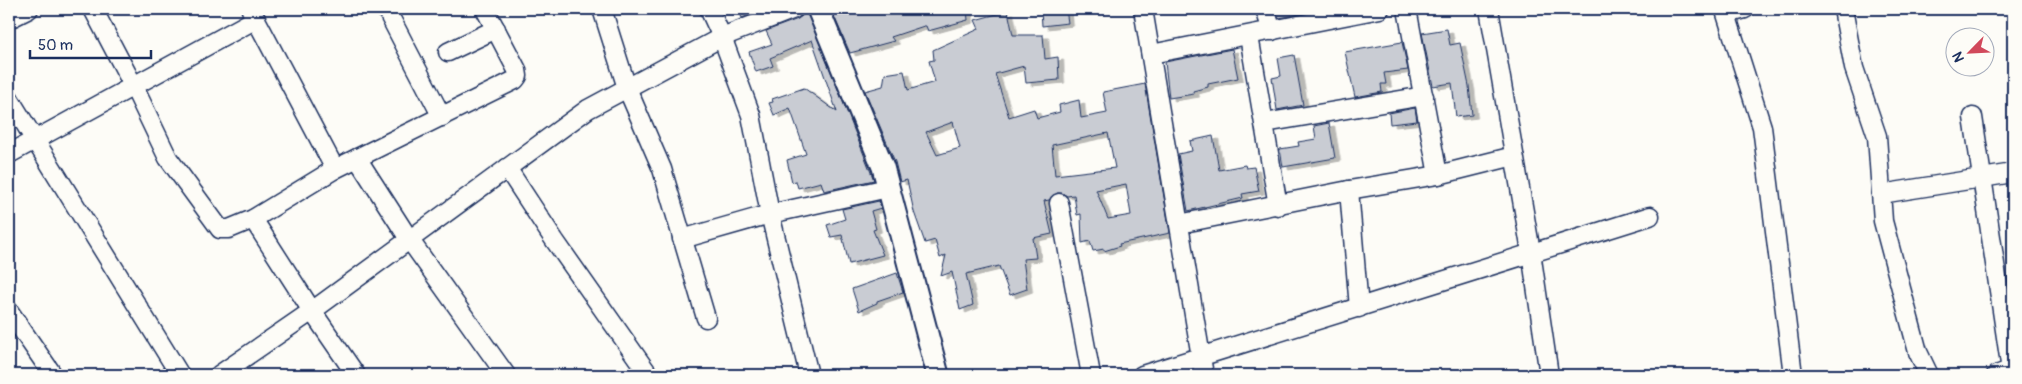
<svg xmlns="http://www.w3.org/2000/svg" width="2022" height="384" font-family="Pangolin,sans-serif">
	<defs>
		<filter id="shadow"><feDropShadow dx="5.5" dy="3" stdDeviation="0" flood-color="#0004"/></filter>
	</defs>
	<rect width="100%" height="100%" fill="#fdfcf7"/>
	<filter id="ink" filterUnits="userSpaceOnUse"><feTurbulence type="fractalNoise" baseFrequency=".02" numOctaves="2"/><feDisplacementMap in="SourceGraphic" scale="10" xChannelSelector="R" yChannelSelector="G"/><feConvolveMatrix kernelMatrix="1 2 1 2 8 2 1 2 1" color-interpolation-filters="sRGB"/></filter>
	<g filter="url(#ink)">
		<g fill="#c9ccd3" stroke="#1b2f5e" fill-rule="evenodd" filter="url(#shadow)">
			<polygon points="738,9 765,9 742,18"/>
			<polygon points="804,9 806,9 874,180 824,191 821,182 798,188 796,181 792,182 787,160 806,154 790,108 774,115 769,103 773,102 772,99 804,88 837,112 812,40 770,58 773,66 756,72 749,52 772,44 766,31 798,19 803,15"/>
			<polygon points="831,9 967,9 968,20 928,31 926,26 924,26 891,37 894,41 850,53"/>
			<polygon points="1041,9 1066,9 1068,23 1042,26"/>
			<polygon points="1276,9 1316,9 1317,11 1279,18"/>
			<path d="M 1008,11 L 1013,35 L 1043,35 L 1045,59 L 1058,57 L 1059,80 L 1026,83 L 1024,66 L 995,74 L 1009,117 L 1034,109 L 1037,118 L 1060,112 L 1059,105 L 1079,100 L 1081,118 L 1107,113 L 1103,92 L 1145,84 L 1170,233 L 1119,244 L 1120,246 L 1104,251 L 1104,249 L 1093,251 L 1090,241 L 1082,243 L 1081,214 L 1077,215 L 1074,195 L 1067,196 L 1062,193 L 1057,193 L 1049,200 L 1044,201 L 1052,234 L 1033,238 L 1036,258 L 1023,259 L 1027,289 L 1010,295 L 999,266 L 966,274 L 973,305 L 960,310 L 952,272 L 941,276 L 946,255 L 940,258 L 935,240 L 925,243 L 914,212 L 907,180 L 900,182 L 895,162 L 865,91 L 883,86 L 885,74 L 904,71 L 908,90 L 935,82 L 929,61 L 934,60 L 933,50 L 979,29 L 975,20 ZM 953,122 L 960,148 L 937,155 L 926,132 ZM 1108,133 L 1115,168 L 1055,175 L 1052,145 ZM 1126,184 L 1131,215 L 1108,219 L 1096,190 Z"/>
			<polygon points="1447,29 1450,45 1460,43 1469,86 1472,115 1456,117 1452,83 1433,86 1422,33"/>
			<polygon points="1402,42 1408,70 1384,73 1386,84 1381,84 1382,92 1355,97 1345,52"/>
			<polygon points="1232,49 1238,78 1208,84 1208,87 1193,91 1194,94 1169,98 1165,62"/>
			<polygon points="1294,55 1303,105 1277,110 1272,78 1281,76 1278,58"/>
			<polygon points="1415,108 1417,121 1390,124 1389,113"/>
			<polygon points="1329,123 1335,158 1283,167 1280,149 1299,146 1298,142 1316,139 1314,126"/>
			<polygon points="1213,136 1219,170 1245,165 1246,168 1254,167 1259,191 1242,194 1243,198 1188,211 1178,154 1192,151 1190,141"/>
			<polygon points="879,201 881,208 871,211 876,229 873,230 883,255 849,264 842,235 831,237 827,225 845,219 842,209"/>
			<polygon points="897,273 903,292 877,301 877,303 859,311 852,289"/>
		</g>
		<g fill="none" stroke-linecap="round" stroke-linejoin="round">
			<defs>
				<g id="minor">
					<polyline points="93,9 134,87 168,158 220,229 229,229 253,219 335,169 515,80 518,76 517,70 485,9"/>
					<polyline points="386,9 442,117"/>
					<polyline points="602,9 627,88 662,169 706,318"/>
					<polyline points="709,9 722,37 751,115 770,214 809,375"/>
					<polyline points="1143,9 1204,375"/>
					<polyline points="1265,9 1272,31"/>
					<polyline points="1407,9 1438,175"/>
					<polyline points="1489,9 1531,252 1549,375"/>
					<polyline points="1745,9 1726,14 1762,127 1793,375"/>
					<polyline points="1843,9 1854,68 1877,136 1883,221 1918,352 1929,375"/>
					<polyline points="251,10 335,169"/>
					<polyline points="9,19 29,9"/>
					<polyline points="1249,36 1278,206"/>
					<polyline points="448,52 496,29"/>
					<polyline points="1151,54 1380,9"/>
					<polyline points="9,98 180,375"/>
					<polyline points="1973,117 2010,364 2010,368 2007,371 1996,375"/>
					<polyline points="1265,123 1424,96"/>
					<polyline points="9,154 256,19"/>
					<polyline points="357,158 409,239 506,375"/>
					<polyline points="507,168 555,241 649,375"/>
					<polyline points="1349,190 1359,308"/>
					<polyline points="1881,194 2013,173"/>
					<polyline points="1059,203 1091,375"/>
					<polyline points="253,219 312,311 356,375"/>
					<polyline points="1179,224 1349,190 1438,175 1514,156"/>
					<polyline points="682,239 770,214 888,188"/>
					<polyline points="9,311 53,375"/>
					<polyline points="219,375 312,311 588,109 722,37 794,9"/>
					<polyline points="1142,375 1650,216"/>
				</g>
				<polyline id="tertiary" points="818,9 883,167 938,375"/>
			</defs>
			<use href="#minor" stroke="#1b2f5e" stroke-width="21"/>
			<use href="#tertiary" stroke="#1b2f5e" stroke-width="25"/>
			<use href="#minor" stroke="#fdfcf7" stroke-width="18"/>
			<use href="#tertiary" stroke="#fdfcf7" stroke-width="21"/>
		</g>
	</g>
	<rect width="2022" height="384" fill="none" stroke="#fdfcf7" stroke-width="30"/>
	<rect x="15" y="15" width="1992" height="354" fill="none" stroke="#1b2f5e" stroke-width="2" filter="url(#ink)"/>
	<g transform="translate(1970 52) rotate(246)"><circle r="24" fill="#fdfcf7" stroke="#a3aaba"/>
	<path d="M0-4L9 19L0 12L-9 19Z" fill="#d1495b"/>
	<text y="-8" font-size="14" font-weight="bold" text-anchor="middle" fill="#1b2f5e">N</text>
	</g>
	<path d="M30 50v8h121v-8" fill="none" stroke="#1b2f5e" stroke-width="2.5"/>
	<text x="38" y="50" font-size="15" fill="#1b2f5e" stroke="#fdfcf7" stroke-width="4" paint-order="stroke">50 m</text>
</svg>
